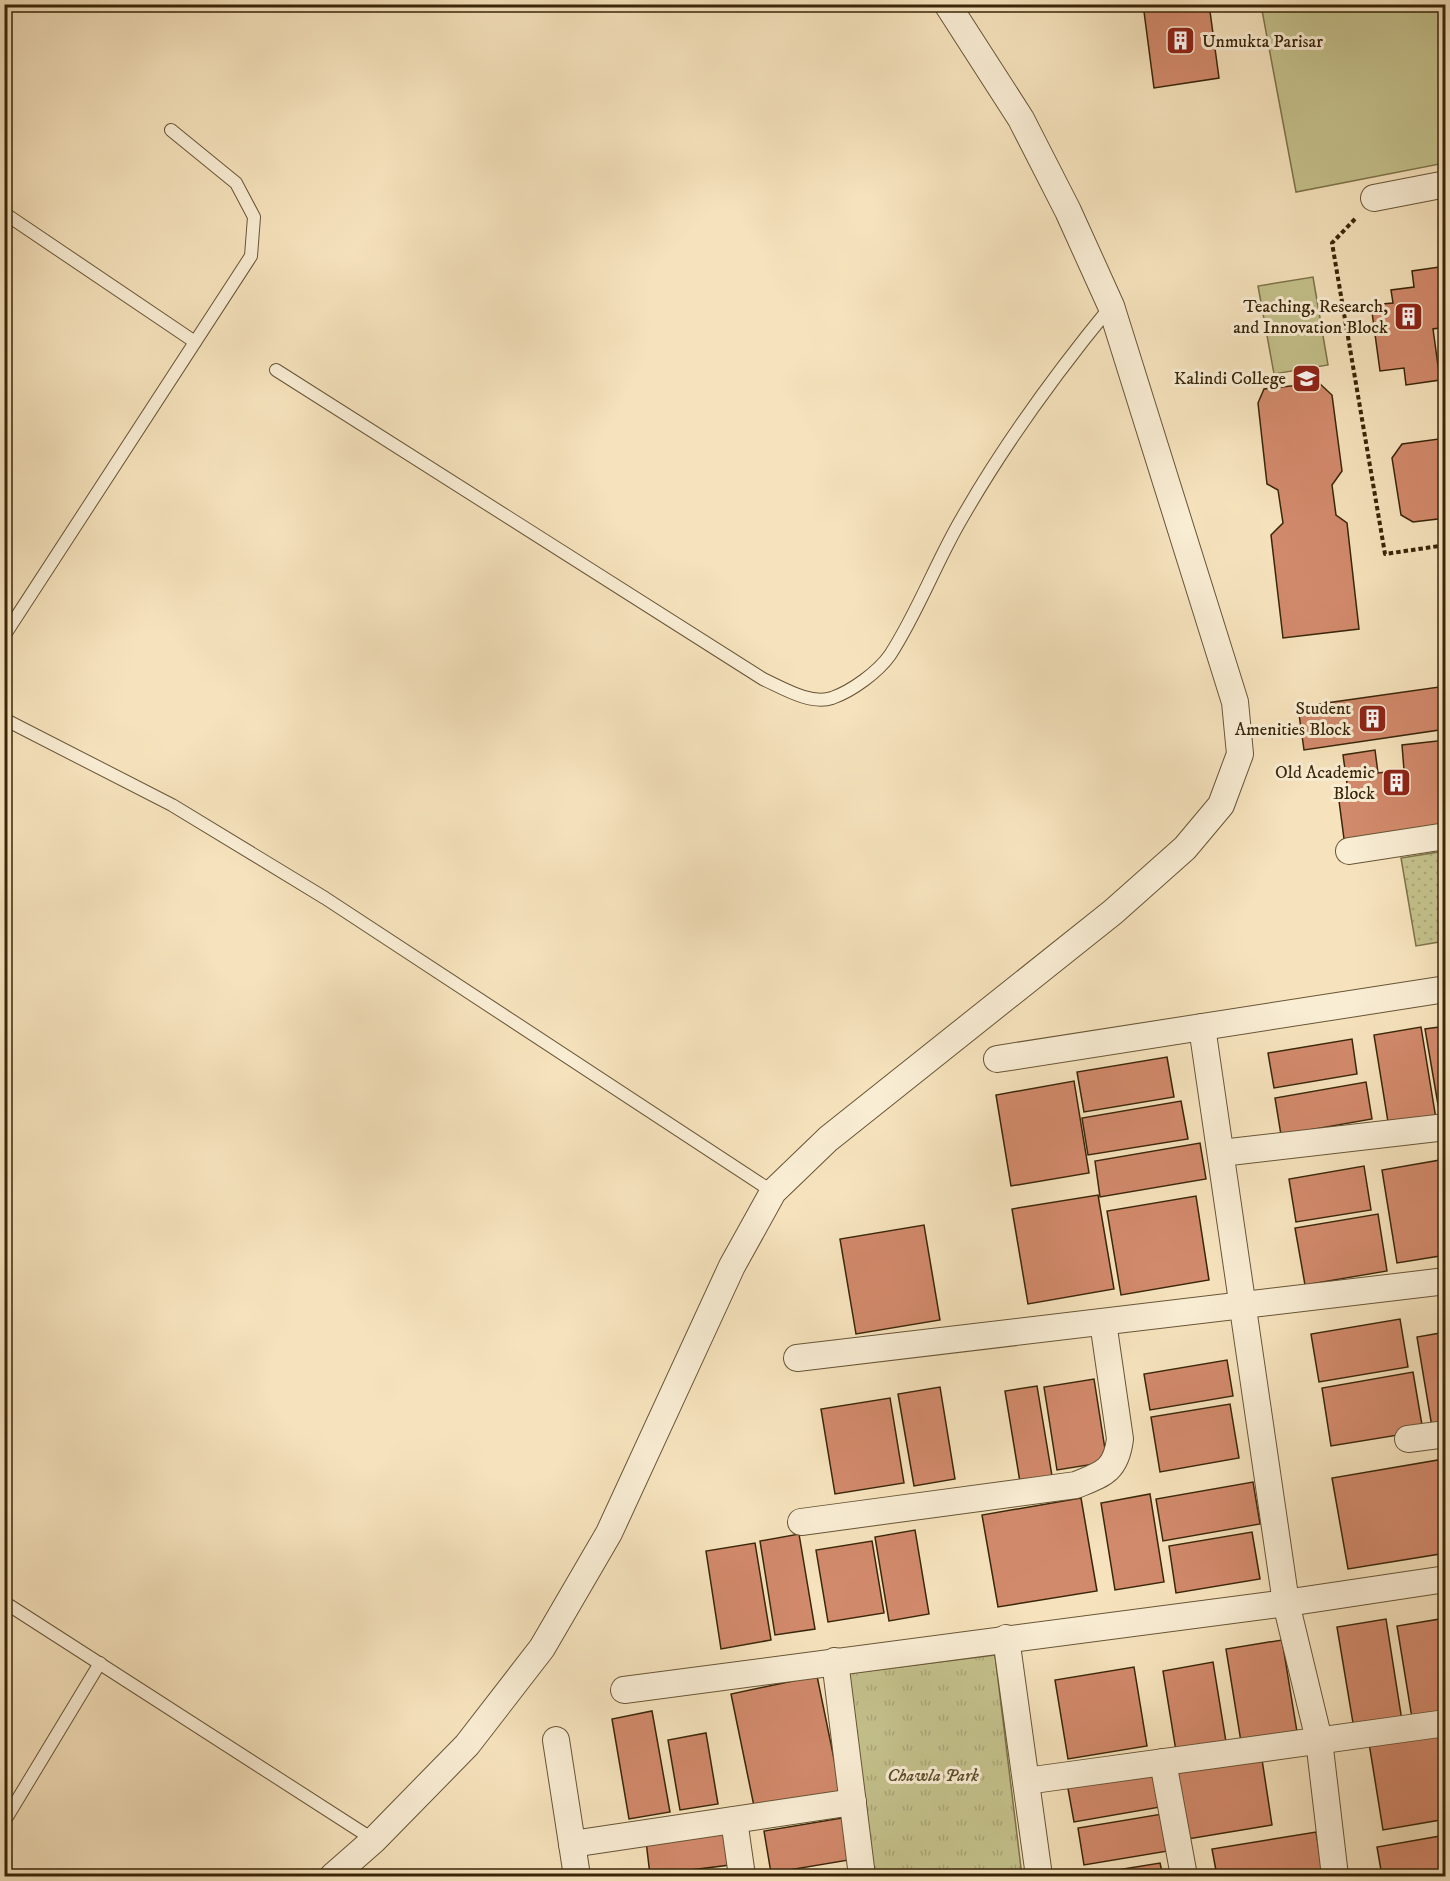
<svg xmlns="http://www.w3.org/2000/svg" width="1450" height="1881" font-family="'IM FELL DW Pica',serif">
	<defs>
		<pattern id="grass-dots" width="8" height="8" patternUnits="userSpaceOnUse" patternTransform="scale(1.5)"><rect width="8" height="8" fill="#c4c18c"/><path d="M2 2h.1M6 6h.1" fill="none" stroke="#a9a677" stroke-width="1.8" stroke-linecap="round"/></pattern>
		<pattern id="park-tufts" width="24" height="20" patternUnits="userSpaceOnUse" patternTransform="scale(1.5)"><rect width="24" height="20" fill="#c4c18c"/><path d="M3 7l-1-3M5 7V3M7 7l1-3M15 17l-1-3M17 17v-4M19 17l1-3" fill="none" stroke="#a9a677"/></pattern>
	</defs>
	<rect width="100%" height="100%" fill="#f6e3bd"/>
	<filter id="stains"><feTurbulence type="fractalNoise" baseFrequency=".00333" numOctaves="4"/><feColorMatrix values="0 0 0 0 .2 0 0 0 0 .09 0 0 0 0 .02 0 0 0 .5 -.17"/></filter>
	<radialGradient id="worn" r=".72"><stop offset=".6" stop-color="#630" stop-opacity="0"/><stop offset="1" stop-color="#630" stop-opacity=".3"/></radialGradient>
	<polygon fill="url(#grass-dots)" stroke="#7e744a" stroke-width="1.5" points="1445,851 1445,941 1416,946 1401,858"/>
	<polygon fill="url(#park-tufts)" stroke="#7e744a" stroke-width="1.5" points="995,1655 1022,1876 868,1876 843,1674"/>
	<g fill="#c4c18c" stroke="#7e744a" stroke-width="1.5">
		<polygon points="1261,5 1445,5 1445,163 1296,192"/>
		<polygon points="1313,277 1328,365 1274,374 1258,286"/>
	</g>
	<g fill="#d28a6c" stroke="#392609" stroke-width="1.5">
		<polygon points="1143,4 1209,4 1219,78 1154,88"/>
		<polygon points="1446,266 1446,327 1433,329 1440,380 1406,385 1404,368 1380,371 1371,305 1393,303 1391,290 1414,287 1412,271"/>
		<polygon points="1319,383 1332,395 1342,471 1332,485 1336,515 1347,523 1359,629 1283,638 1271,535 1283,523 1278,490 1267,484 1258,403 1264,389"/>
		<polygon points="1446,438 1446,518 1413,522 1401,515 1392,458 1402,444"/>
		<polygon points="1446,686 1446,729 1304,750 1298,707"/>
		<polygon points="1446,740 1446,826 1344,839 1338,793 1348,791 1343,755 1375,750 1378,773 1404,770 1402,745"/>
		<polygon points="1446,1026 1446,1121 1441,1122 1425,1029"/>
		<polygon points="1421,1027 1436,1119 1389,1128 1374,1035"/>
		<polygon points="1352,1039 1357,1074 1274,1088 1268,1053"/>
		<polygon points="1167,1057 1174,1097 1084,1112 1077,1072"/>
		<polygon points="1074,1081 1089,1173 1011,1186 996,1095"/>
		<polygon points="1366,1082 1372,1119 1281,1135 1275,1098"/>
		<polygon points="1181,1101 1188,1139 1088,1155 1082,1118"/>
		<polygon points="1200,1143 1206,1179 1100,1197 1095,1161"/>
		<polygon points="1446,1159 1446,1255 1397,1263 1382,1170"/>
		<polygon points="1364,1166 1371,1210 1296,1222 1289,1179"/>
		<polygon points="1098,1195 1114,1289 1028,1304 1012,1209"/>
		<polygon points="1196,1196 1209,1280 1121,1295 1107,1211"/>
		<polygon points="1378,1214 1387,1271 1305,1285 1295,1228"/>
		<polygon points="924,1225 940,1320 856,1334 840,1239"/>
		<polygon points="1400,1319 1408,1367 1319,1382 1311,1334"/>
		<polygon points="1446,1332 1446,1424 1432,1427 1417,1337"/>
		<polygon points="1227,1360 1233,1396 1150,1410 1144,1374"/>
		<polygon points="1413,1372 1423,1431 1331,1446 1322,1388"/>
		<polygon points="1094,1379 1107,1462 1057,1470 1044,1387"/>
		<polygon points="1037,1386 1052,1476 1020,1482 1005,1391"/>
		<polygon points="940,1387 955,1479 914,1486 898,1394"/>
		<polygon points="890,1398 904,1483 835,1494 821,1409"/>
		<polygon points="1230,1404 1239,1458 1160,1472 1151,1417"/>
		<polygon points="1444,1459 1446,1553 1348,1569 1332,1478"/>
		<polygon points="1253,1482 1260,1524 1163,1541 1156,1499"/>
		<polygon points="1150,1494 1164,1582 1115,1590 1101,1503"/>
		<polygon points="1081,1498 1097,1591 998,1607 982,1515"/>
		<polygon points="915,1530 929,1614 889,1621 875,1537"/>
		<polygon points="1252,1532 1260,1579 1176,1593 1169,1546"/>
		<polygon points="799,1534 815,1629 775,1635 760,1541"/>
		<polygon points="872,1541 884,1613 828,1622 816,1550"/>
		<polygon points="755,1543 771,1640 721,1649 706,1551"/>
		<polygon points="1446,1618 1446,1713 1412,1718 1397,1626"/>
		<polygon points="1386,1619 1402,1721 1354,1729 1337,1627"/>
		<polygon points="1282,1640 1298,1738 1242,1748 1226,1649"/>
		<polygon points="1213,1662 1226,1742 1176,1751 1163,1671"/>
		<polygon points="1134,1667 1147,1746 1068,1759 1055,1680"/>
		<polygon points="817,1676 841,1793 755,1811 731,1694"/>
		<polygon points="652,1711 670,1812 629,1819 612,1719"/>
		<polygon points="1446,1730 1446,1819 1383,1830 1369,1743"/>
		<polygon points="706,1733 718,1804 680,1810 668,1740"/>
		<polygon points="1261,1753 1272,1825 1182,1840 1170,1768"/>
		<polygon points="1159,1767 1166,1806 1074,1822 1067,1783"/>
		<polygon points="1162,1814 1168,1851 1084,1865 1078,1828"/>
		<polygon points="842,1818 849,1860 771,1873 764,1831"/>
		<polygon points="727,1831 730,1865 650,1875 646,1841"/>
		<polygon points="1316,1832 1323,1876 1217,1876 1212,1849"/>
		<polygon points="1446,1835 1446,1876 1382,1876 1377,1847"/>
		<polygon points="1160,1863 1163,1876 1080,1876"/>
	</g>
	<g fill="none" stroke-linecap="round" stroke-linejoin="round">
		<defs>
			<g id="lane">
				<polyline points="4,213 195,342"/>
				<path d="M 276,370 L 763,679 C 783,688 810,705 832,698 C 852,691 878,672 890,655 C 918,612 936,562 962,518 C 1005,443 1056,373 1111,306"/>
				<polyline points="4,636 251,256 254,217 236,183 171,130"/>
				<polyline points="4,719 172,805 325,898 773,1192"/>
				<polyline points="4,1602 374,1840"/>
				<polyline points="4,1822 100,1663"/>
			</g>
			<g id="street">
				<polyline points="1374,198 1446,184"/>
				<polyline points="1349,851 1446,836"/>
				<polyline points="1202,1027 1286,1603 1319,1740 1335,1876"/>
				<polyline points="997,1059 1446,989"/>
				<polyline points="1221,1153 1446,1127"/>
				<polyline points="797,1358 1446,1281"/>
				<polyline points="1408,1439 1446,1434"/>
				<path d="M 801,1522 L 1076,1485 C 1103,1474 1116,1471 1120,1439 L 1103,1322"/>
				<polyline points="1006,1638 1039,1876"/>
				<polyline points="835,1661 862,1876"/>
				<polyline points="624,1690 1286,1603 1446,1579"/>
				<polyline points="556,1740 577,1876"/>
				<polyline points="1163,1762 1184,1876"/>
				<polyline points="1026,1781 1446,1723"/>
				<polyline points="734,1820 742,1876"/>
				<polyline points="572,1844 853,1802"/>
				<polyline points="333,1876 374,1840 467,1745 542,1648 609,1533 732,1266 773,1192 828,1139 1113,912 1185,848 1221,805 1240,754 1235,702 1111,306 1068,211 1021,119 947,4"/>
			</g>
		</defs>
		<use href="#lane" stroke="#685536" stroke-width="14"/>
		<use href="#street" stroke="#685536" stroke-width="28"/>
		<polyline stroke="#392609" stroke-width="4" stroke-dasharray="4.5 3" stroke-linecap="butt" points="1355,219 1332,243 1385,554 1446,545"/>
		<use href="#lane" stroke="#f9edd4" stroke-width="12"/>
		<use href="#street" stroke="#f9edd4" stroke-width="26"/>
	</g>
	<defs>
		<symbol id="building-square" viewBox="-11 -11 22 22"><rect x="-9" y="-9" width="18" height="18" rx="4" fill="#8f2418" stroke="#f9edd4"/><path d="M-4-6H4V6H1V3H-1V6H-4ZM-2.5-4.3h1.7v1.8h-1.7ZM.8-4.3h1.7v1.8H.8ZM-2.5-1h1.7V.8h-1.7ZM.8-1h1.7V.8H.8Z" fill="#fff"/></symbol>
		<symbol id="university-square" viewBox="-11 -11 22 22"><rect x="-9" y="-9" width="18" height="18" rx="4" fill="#8f2418" stroke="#f9edd4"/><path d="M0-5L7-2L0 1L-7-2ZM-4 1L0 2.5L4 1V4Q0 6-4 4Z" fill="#fff"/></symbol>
	</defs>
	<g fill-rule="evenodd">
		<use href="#building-square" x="1164" y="24" width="33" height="33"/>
		<use href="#building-square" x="1392" y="300" width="33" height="33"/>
		<use href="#university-square" x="1290" y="362" width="33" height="33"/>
		<use href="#building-square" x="1356" y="702" width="33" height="33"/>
		<use href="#building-square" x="1380" y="766" width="33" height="33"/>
	</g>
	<g text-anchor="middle" stroke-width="6" stroke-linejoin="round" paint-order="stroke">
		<g font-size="18" fill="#392609" stroke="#f9edd4" text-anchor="end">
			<text x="1202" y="47" text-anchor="start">Unmukta Parisar</text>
			<text x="1388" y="312">Teaching, Research,<tspan x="1388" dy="21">and Innovation Block</tspan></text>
			<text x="1286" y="384">Kalindi College</text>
			<text x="1351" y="714">Student<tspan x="1351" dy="21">Amenities Block</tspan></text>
			<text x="1375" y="778">Old Academic<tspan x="1375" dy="21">Block</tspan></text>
		</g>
		<g font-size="18" font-style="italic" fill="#5c4d2a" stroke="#f9edd4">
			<text x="933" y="1781">Chawla Park</text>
		</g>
	</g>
	<rect width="1450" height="1881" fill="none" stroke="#f6e3bd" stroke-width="24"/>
	<rect x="6" y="6" width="1438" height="1869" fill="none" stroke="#392609" stroke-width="3"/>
	<rect x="12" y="12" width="1426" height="1857" fill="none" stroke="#392609" stroke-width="1.5"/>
	<rect width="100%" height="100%" filter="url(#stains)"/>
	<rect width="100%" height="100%" fill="url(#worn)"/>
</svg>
